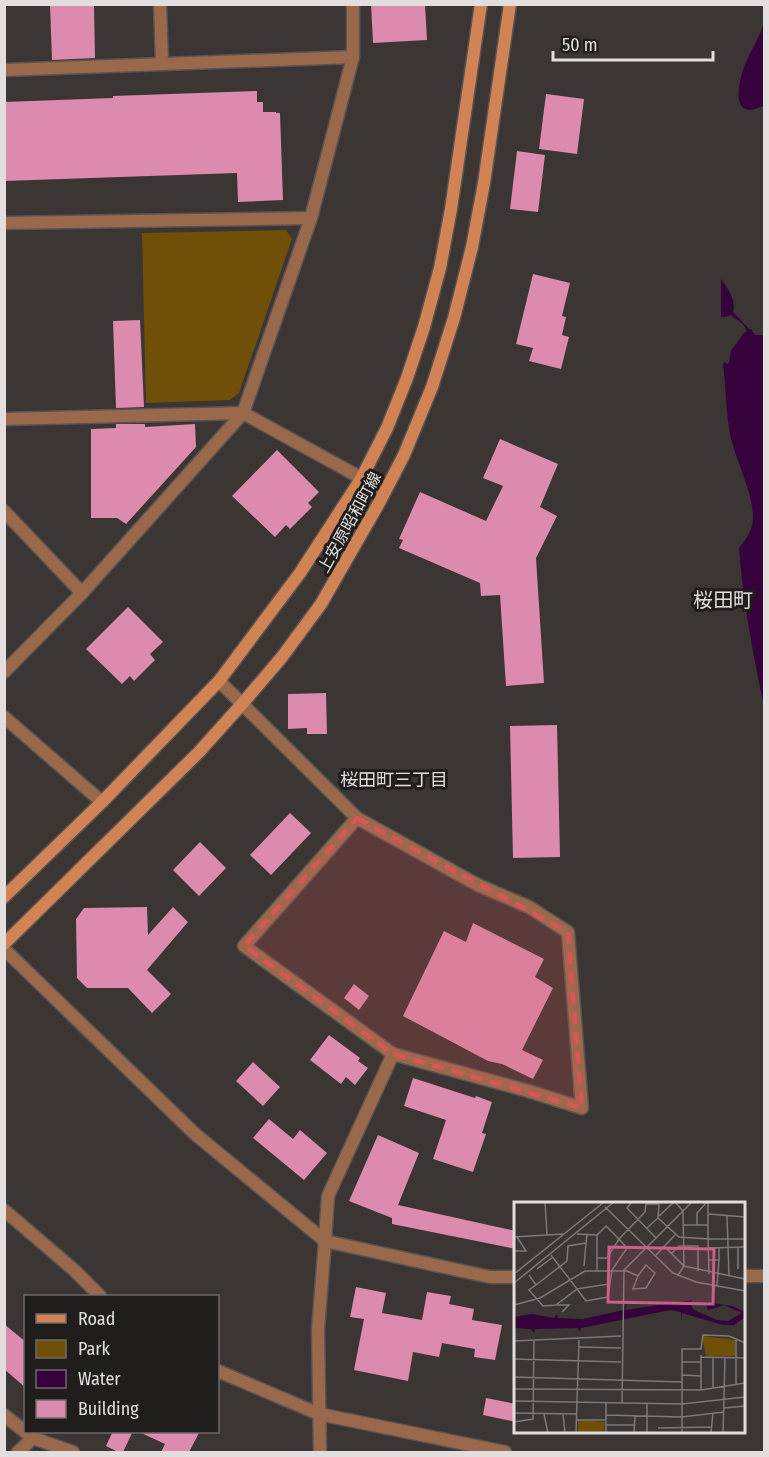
<svg xmlns="http://www.w3.org/2000/svg" width="769" height="1457" font-family="'Fira Sans Condensed','Noto Sans JP',sans-serif">
	<rect width="100%" height="100%" fill="#3b3534"/>
	<polygon fill="#704f08" points="286,230 292,239 239,393 230,400 146,403 142,233"/>
	<g fill="#36023b">
		<path d="M 764,17 L 764,105 C 729,124 738,81 746,62 C 750,52 757,42 761,31 C 763,27 763,22 764,17 Z"/>
		<path d="M 721,279 C 728,288 736,300 733,312 L 749,329 L 751,329 L 755,335 L 764,335 L 764,706 C 753,654 743,601 739,548 C 744,542 748,536 751,529 C 760,505 735,460 730,434 C 726,411 726,388 723,364 L 725,362 L 727,364 L 729,363 L 731,351 L 743,334 L 747,331 L 743,324 L 731,315 L 725,317 L 721,317 Z"/>
	</g>
	<g fill="#dc8aad">
		<polygon points="371,4 425,4 427,40 373,43"/>
		<polygon points="50,5 94,5 95,58 52,60"/>
		<polygon points="257,91 257,102 263,102 263,112 276,112 276,113 280,113 283,200 238,202 237,173 4,181 4,102 113,98 113,96"/>
		<polygon points="546,94 584,99 577,154 539,149"/>
		<polygon points="517,151 545,155 538,212 510,209"/>
		<polygon points="533,274 570,283 562,316 566,317 562,335 569,337 561,369 529,361 533,348 516,344"/>
		<polygon points="140,320 144,407 116,408 113,321"/>
		<polygon points="116,424 145,424 145,427 195,424 196,447 126,524 117,518 91,518 91,429 116,428"/>
		<polygon points="500,439 558,464 540,507 557,516 536,558 544,683 506,686 500,595 481,596 480,583 399,548 403,540 399,539 420,492 486,521 503,486 483,478"/>
		<polygon points="277,450 319,492 308,503 312,507 290,529 286,525 275,537 232,496"/>
		<polygon points="128,607 163,642 150,654 155,660 134,681 130,676 122,684 86,649"/>
		<polygon points="326,693 327,734 307,734 307,728 288,729 288,694"/>
		<polygon points="557,725 560,857 513,858 510,726"/>
		<polygon points="290,813 311,833 271,875 250,855"/>
		<polygon points="200,842 226,868 199,896 173,870"/>
		<polygon points="147,907 148,935 173,907 188,922 147,970 171,994 152,1013 128,988 87,988 77,978 76,919 84,908"/>
		<polygon points="473,923 544,959 535,977 553,988 522,1050 543,1060 533,1079 502,1064 488,1061 403,1016 444,931 466,942"/>
		<polygon points="354,984 369,996 359,1010 344,998"/>
		<polygon points="329,1035 360,1058 358,1061 368,1068 355,1085 346,1077 341,1084 310,1060"/>
		<polygon points="253,1062 280,1087 263,1106 236,1081"/>
		<polygon points="413,1078 475,1098 476,1096 492,1102 482,1133 486,1134 473,1172 433,1159 446,1120 404,1106"/>
		<polygon points="269,1119 293,1139 300,1130 327,1153 304,1180 253,1138"/>
		<polygon points="378,1135 419,1153 398,1205 516,1231 516,1249 392,1224 392,1218 349,1201"/>
		<polygon points="356,1287 386,1293 382,1313 422,1320 427,1292 451,1296 449,1304 474,1309 472,1320 502,1325 495,1360 474,1357 475,1349 442,1343 439,1357 413,1352 408,1381 354,1370 364,1319 350,1317"/>
		<polygon points="4,1324 26,1342 26,1388 4,1369"/>
		<polygon points="486,1398 516,1404 516,1422 483,1415"/>
		<polygon points="113,1431 133,1431 123,1452 118,1452 106,1446"/>
		<polygon points="137,1431 200,1431 189,1452 161,1452 165,1444"/>
	</g>
	<g fill="none" stroke-linecap="round" stroke-linejoin="round">
		<defs>
			<g id="minor">
				<polyline points="160,4 162,63"/>
				<polyline points="4,70 353,57"/>
				<polyline points="4,223 311,218"/>
				<polyline points="4,419 243,413 385,491"/>
				<polyline points="4,511 82,593"/>
				<polyline points="4,672 82,593 243,413 311,218 353,57 353,4"/>
				<polyline points="219,681 357,818"/>
				<polyline points="4,717 102,802"/>
				<polyline points="4,1210 74,1270 100,1296"/>
				<polyline points="325,1241 328,1196 393,1054 528,1091 582,1108 568,932 529,907 478,885 357,818 244,946 393,1054"/>
				<polyline points="218,1371 319,1414 505,1452"/>
				<polyline points="4,1415 33,1438 73,1452"/>
				<polyline points="18,1452 33,1438"/>
			</g>
			<g id="tertiary">
				<polyline points="4,949 195,1134 325,1241 490,1277 516,1277"/>
				<polyline points="744,1276 764,1276"/>
				<polyline points="320,1452 318,1330 325,1241"/>
			</g>
			<g id="secondary">
				<polyline points="4,897 102,802 219,681 300,573 361,479 387,428 407,378 424,327 440,268 451,209 481,4"/>
				<polyline points="4,944 199,752 242,704 282,657 321,604 379,503 404,455 432,387 454,318 472,247 484,183 510,4"/>
			</g>
		</defs>
		<use href="#minor" stroke="#595353" stroke-width="15"/>
		<use href="#tertiary" stroke="#595353" stroke-width="15"/>
		<use href="#secondary" stroke="#595353" stroke-width="15"/>
		<use href="#minor" stroke="#9a694c" stroke-width="12"/>
		<use href="#tertiary" stroke="#9a694c" stroke-width="12"/>
		<use href="#secondary" stroke="#d18354" stroke-width="12"/>
	</g>
	<path fill="#d95656" fill-opacity="0.2" stroke="#d95656" stroke-width="4.5" stroke-dasharray="12 8" stroke-linejoin="round" d="M 357,818 L 568,932 L 582,1108 L 393,1054 L 244,946 Z"/>
	<g text-anchor="middle" stroke-width="6" stroke-linejoin="round" paint-order="stroke">
		<g font-size="16" fill="#e2dede" stroke="#201d1d">
			<text transform="translate(349 522) rotate(-61)" y="6">上安原昭和町線</text>
		</g>
		<g font-size="18" fill="#e2dede" stroke="#201d1d">
			<text x="394" y="786">桜田町三丁目</text>
		</g>
		<g font-size="20" fill="#e2dede" stroke="#201d1d">
			<text x="723" y="607">桜田町</text>
		</g>
	</g>
	<g transform="translate(514 1202)">
		<rect width="231" height="231" fill="#3b3534"/>
		<path d="M 188,134 L 221,138 L 221,154 L 192,154 ZM 64,218 L 91,220 L 90,231 L 64,231 Z" fill="#704f08"/>
		<path d="M 179,98 L 175,101 L 180,108 L 203,118 L 214,119 L 228,111 L 210,103 L 194,108 L 191,100 L 218,104 L 231,110 L 231,115 L 220,123 L 209,123 L 168,111 L 167,120 L 167,110 L 156,108 L 67,126 L 66,130 L 64,126 L 21,127 L 20,131 L 17,127 L 0,126 L 0,115 L 18,112 L 40,116 L 43,112 L 44,116 L 69,117 L 110,108 L 110,106 L 114,99 L 111,108 Z" fill="#36023b"/>
		<path fill="none" stroke="#7e7978" stroke-width="1.5" d="M 31,0 L 33,33M 118,0 L 113,6 L 142,36M 161,0 L 169,9 L 170,64 L 164,73M 194,0 L 194,37 L 231,37M 91,5 L 159,71 L 182,80 L 231,89M 195,12 L 231,15M 145,14 L 160,0M 213,14 L 215,74M 144,16 L 165,35 L 194,37 L 195,72M 169,23 L 194,23M 183,23 L 183,11 L 193,0M 133,26 L 144,16 L 145,2M 63,32 L 83,33M 0,35 L 49,32M 150,44 L 170,64 L 231,77M 195,46 L 231,45M 224,46 L 224,67M 0,49 L 12,49 L 3,35M 157,52 L 165,44 L 184,44 L 184,69M 37,53 L 63,87 L 95,82M 142,53 L 161,33M 195,58 L 205,58 L 205,46M 53,59 L 54,44 L 72,41 L 73,32M 70,64 L 72,41M 23,67 L 39,55M 83,68 L 83,33 L 92,24 L 105,37 L 131,10 L 132,2 L 145,2M 0,72 L 90,0M 15,73 L 22,83 L 53,59M 0,81 L 100,0M 22,83 L 15,88 L 29,104 L 42,103 L 63,87 L 72,99 L 94,95 L 98,68 L 113,46 L 105,37 L 93,56 L 83,56M 203,84 L 205,58M 0,85 L 1,103M 0,103 L 26,96 L 71,69 L 113,69 L 124,74 L 119,87 L 132,86 L 141,71 L 132,63 L 124,74M 43,103 L 55,103 L 48,110M 222,138 L 222,182M 0,139 L 107,134M 64,145 L 107,146M 187,155 L 231,156M 0,157 L 107,160M 168,160 L 187,160M 168,173 L 187,174M 0,175 L 168,180M 199,186 L 199,155M 0,187 L 187,188 L 231,181M 187,188 L 187,153M 0,199 L 168,202 L 231,195M 92,201 L 92,231M 108,201 L 110,68 L 178,0M 210,206 L 231,204M 0,211 L 63,212M 30,212 L 34,231M 49,212 L 51,231M 92,213 L 168,215 L 210,210M 62,218 L 92,218M 0,220 L 19,217 L 20,138M 92,223 L 120,223M 144,226 L 198,225M 62,231 L 65,138M 120,231 L 121,213M 133,231 L 133,202M 168,231 L 168,147 L 187,147 L 189,133 L 215,134 L 231,141M 197,231 L 199,211M 209,231 L 211,156"/>
		<path fill="#cd5d89" fill-opacity="0.15" stroke="#cd5d89" stroke-width="3" d="M 95,45 L 200,47 L 199,102 L 94,100 Z"/>
		<rect width="231" height="231" fill="none" stroke="#e2dede" stroke-width="3"/>
	</g>
	<rect width="769" height="1457" fill="none" stroke="#e2dede" stroke-width="12"/>
	<rect x="24" y="1295" width="195" height="138" fill="#201d1d" stroke="#6e6a6a" stroke-width="1.5"/>
	<rect x="36" y="1314" width="30" height="9" fill="#d18354" stroke="#6e6a6a" stroke-width="1.5"/>
	<text x="78" y="1325" font-size="18" fill="#e2dede">Road</text>
	<rect x="36" y="1340" width="30" height="18" fill="#704f08" stroke="#6e6a6a" stroke-width="1.5"/>
	<text x="78" y="1355" font-size="18" fill="#e2dede">Park</text>
	<rect x="36" y="1370" width="30" height="18" fill="#36023b" stroke="#6e6a6a" stroke-width="1.5"/>
	<text x="78" y="1385" font-size="18" fill="#e2dede">Water</text>
	<rect x="36" y="1400" width="30" height="18" fill="#dc8aad" stroke="#6e6a6a" stroke-width="1.5"/>
	<text x="78" y="1415" font-size="18" fill="#e2dede">Building</text>
	<path d="M553 51v9h160v-9" fill="none" stroke="#e2dede" stroke-width="3"/>
	<text x="562" y="51" font-size="18" fill="#e2dede" stroke="#201d1d" stroke-width="4.5" paint-order="stroke">50 m</text>
</svg>
